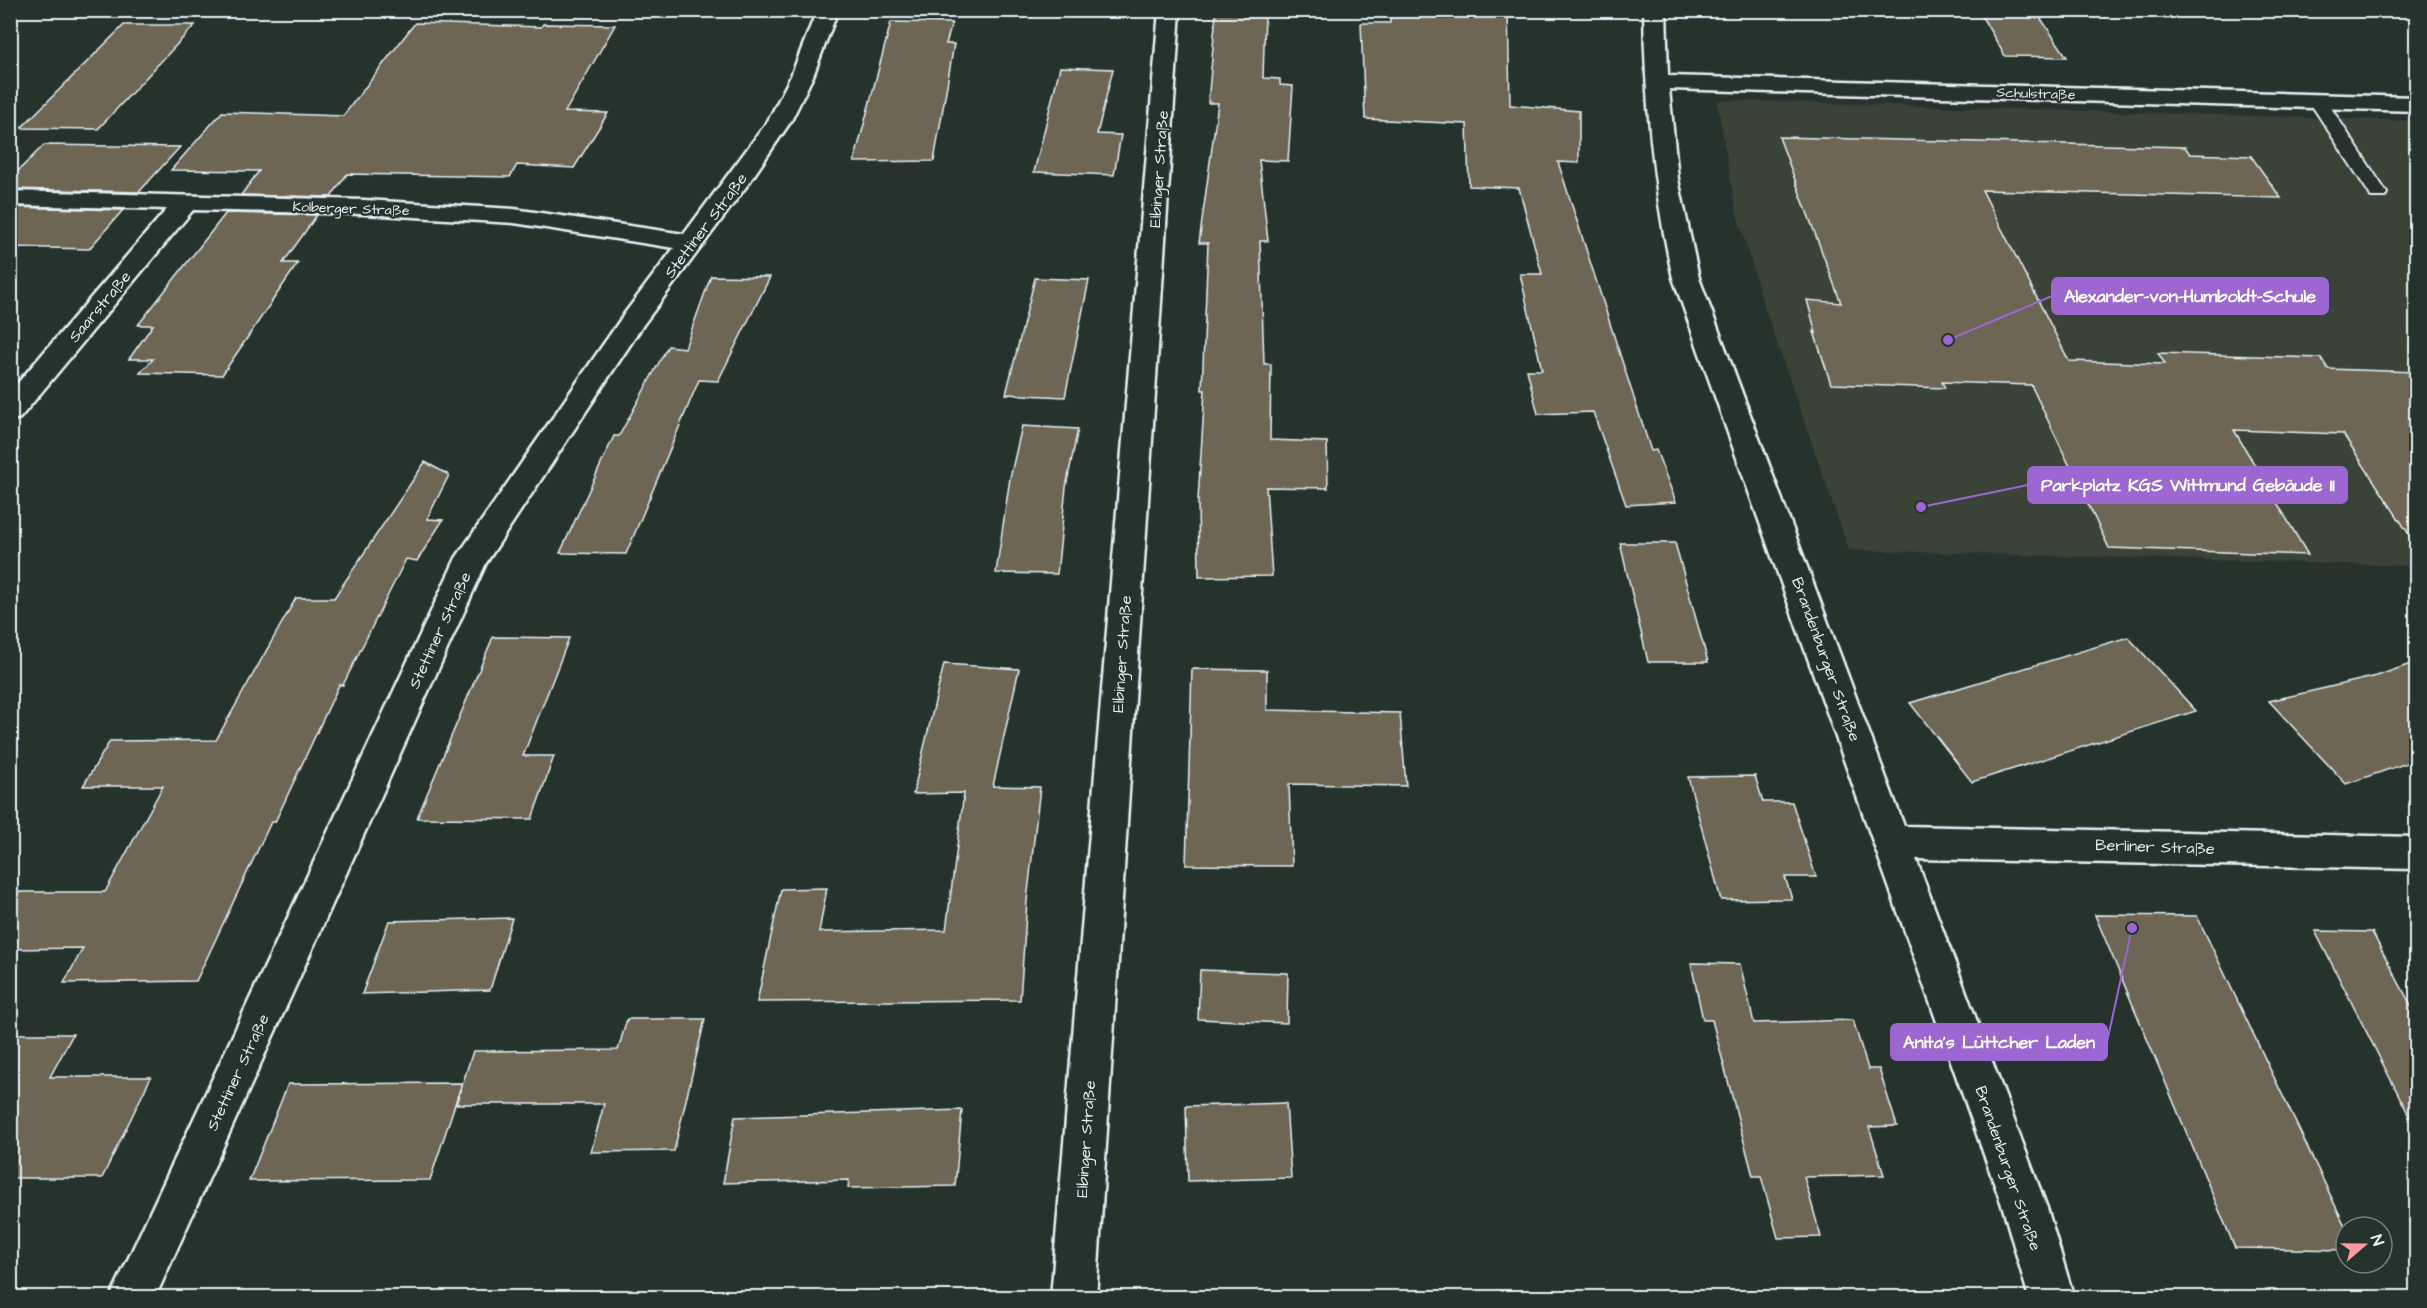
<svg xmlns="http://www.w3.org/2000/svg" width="2427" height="1308" font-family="'Architects Daughter',sans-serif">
	<rect width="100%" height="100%" fill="#26332d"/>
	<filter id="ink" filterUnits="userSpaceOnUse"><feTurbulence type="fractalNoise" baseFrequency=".0167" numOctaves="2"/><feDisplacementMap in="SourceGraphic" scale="12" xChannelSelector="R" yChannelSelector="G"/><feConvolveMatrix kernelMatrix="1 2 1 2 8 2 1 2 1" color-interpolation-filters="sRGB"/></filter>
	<g filter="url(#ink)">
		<polygon fill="#3b4239" points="1717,100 2416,121 2416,566 1849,550 1763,303 1736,211"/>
		<g fill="#6d6655" stroke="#e8f1f8" stroke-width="1.5">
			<polygon points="1390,10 1508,10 1510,105 1579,111 1579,163 1558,162 1651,451 1656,450 1676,502 1626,505 1593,412 1538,414 1527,370 1542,370 1520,274 1542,274 1519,188 1469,186 1467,124 1365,119 1361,23 1390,23"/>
			<polygon points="1978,10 2035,10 2067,57 2005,56"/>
			<polygon points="1216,13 1265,14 1263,78 1280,79 1280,85 1293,86 1288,161 1259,160 1268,241 1260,241 1264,364 1271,364 1270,440 1327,442 1328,488 1266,487 1272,576 1199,577 1198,500 1205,390 1202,390 1208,243 1199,243 1218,103 1208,103"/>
			<polygon points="891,22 952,23 946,44 954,44 934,161 854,162"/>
			<polygon points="415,23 541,27 543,24 615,25 565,112 608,113 574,168 517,165 510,177 347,174 331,197 241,195 259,171 171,170 222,112 343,116"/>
			<polygon points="124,25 195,25 98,129 21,128"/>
			<polygon points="1060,67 1113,69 1097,134 1121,135 1114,175 1034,172"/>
			<polygon points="1779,137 2185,147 2190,154 2251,156 2281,198 1982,190 2069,361 2165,364 2158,353 2321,358 2328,369 2416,372 2416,545 2343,434 2234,430 2308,555 2109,548 2031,385 1942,382 1945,388 1831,384 1814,332 1816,333 1807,300 1841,303"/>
			<polygon points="44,145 180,147 139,192 10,189 10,179"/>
			<polygon points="10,207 123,210 89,249 10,247"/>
			<polygon points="226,213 317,215 283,263 298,263 222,375 140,373 153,359 129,359 153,325 138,325"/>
			<polygon points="711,276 770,277 718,381 699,380 626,554 560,553 614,436 619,436 668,346 685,348"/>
			<polygon points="1035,278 1089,280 1065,397 1006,394"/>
			<polygon points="1022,426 1078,429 1066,487 1057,574 996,573 1010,478"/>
			<polygon points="425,462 449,475 427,519 443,520 417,561 406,559 343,685 339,685 275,822 271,822 196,981 64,983 83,948 10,949 10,892 105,892 163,786 83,786 110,741 216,740 296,598 334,598"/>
			<polygon points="1620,543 1675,543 1708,662 1648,662"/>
			<polygon points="493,637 569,638 523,756 554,756 532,819 417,818"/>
			<polygon points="2128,637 2196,711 1972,782 1910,703"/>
			<polygon points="2416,662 2416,760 2346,784 2269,701 2377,676"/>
			<polygon points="944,664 1019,669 993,786 1040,787 1027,901 1020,1000 757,1002 781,889 827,888 819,932 946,930 964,793 913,794"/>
			<polygon points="1192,669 1267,670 1267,710 1400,713 1406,786 1289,784 1292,866 1186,865"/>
			<polygon points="1755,776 1763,802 1792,802 1816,877 1785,877 1792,899 1721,900 1688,777"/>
			<polygon points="2095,915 2197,916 2346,1228 2346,1250 2235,1248"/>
			<polygon points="512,918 490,990 362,994 389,921"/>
			<polygon points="2315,931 2372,932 2416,1015 2416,1129"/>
			<polygon points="1691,963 1740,964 1754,1023 1853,1020 1868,1069 1879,1069 1897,1126 1869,1127 1884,1175 1804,1177 1821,1237 1778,1238 1761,1176 1753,1176 1712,1020 1703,1020"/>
			<polygon points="1200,970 1288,973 1287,1023 1198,1019"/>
			<polygon points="627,1019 705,1019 674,1151 591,1152 604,1104 456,1104 473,1051 618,1050"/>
			<polygon points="10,1034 73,1034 50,1077 151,1077 102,1178 10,1178"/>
			<polygon points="462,1083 430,1180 249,1181 288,1084"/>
			<polygon points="1286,1103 1291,1178 1188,1181 1186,1106"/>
			<polygon points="962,1110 955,1186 848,1188 849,1180 723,1183 735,1117"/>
		</g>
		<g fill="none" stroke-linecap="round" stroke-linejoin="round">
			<defs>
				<polygon id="lane" points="2318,96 2324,97 2387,193 2385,197 2371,197 2369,193 2309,101 2312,97"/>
				<g id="street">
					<polygon points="817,10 838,10 813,76 791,121 748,184 643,325 486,563 155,1298 110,1298 456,558 625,313 674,248 514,223 364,214 193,210 20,418 10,421 10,392 167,209 10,205 10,191 364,200 514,209 684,234 768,121 791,76"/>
					<polygon points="1159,10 1180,10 1096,1298 1051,1298"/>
					<path d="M 1644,10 L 1666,10 L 1668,76 L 2416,97 L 2416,111 L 1669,89 L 1678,179 L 1699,278 L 1904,826 L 2416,837 L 2416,869 L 1916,859 L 2047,1208 L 2074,1298 L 2029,1298 L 2003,1208 L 1673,278 C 1653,189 1645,101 1644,10 Z"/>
				</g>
			</defs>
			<use href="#lane" stroke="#e8f1f8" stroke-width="4"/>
			<use href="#street" stroke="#e8f1f8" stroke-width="5"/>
			<use href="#lane" fill="#26332d" fill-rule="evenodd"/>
			<use href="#street" fill="#26332d" fill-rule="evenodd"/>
		</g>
	</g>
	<g text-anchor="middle" stroke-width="4.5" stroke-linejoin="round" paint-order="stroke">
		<g font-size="14" fill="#e8f1f8" stroke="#26332d">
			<text transform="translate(2036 93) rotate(2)" y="5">Schulstraße</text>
			<text transform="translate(351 208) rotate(2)" y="5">Kolberger Straße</text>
		</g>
		<g font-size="16" fill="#e8f1f8" stroke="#26332d">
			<text transform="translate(1158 169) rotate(-86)" y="6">Elbinger Straße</text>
			<text transform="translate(705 225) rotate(-53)" y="6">Stettiner Straße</text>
			<text transform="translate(99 306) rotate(-50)" y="6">Saarstraße</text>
			<text transform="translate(439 630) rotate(-65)" y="6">Stettiner Straße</text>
			<text transform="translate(1121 654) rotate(-86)" y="6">Elbinger Straße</text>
			<text transform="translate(1827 659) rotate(70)" y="6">Brandenburger Straße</text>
			<text transform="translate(2155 846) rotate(2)" y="6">Berliner Straße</text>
			<text transform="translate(237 1072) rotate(-65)" y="6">Stettiner Straße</text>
			<text transform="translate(1085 1139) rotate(-86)" y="6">Elbinger Straße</text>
			<text transform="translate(2009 1168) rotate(71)" y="6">Brandenburger Straße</text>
		</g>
	</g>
	<path fill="none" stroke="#9c67d0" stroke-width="2" d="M1948 340L2052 296M1921 507L2028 485M2132 928L2107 1042"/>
	<g fill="#9c67d0" stroke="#26332d" stroke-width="2">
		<circle cx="1948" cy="340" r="6"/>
		<circle cx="1921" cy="507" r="6"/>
		<circle cx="2132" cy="928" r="6"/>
	</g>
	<g fill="#9c67d0" stroke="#9c67d0" stroke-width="2">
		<rect x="2052" y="278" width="276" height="36" rx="6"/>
		<rect x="2028" y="467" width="319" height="36" rx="6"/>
		<rect x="1891" y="1024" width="216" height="36" rx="6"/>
	</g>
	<g font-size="18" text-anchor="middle" font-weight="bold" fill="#fff">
		<text x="2190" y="302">Alexander-von-Humboldt-Schule</text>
		<text x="2188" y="491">Parkplatz KGS Wittmund Gebäude II</text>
		<text x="1999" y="1048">Anita's Lüttcher Laden</text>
	</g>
	<rect width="2427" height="1308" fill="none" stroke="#26332d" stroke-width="36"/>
	<rect x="18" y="18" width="2391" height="1272" fill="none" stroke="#e8f1f8" stroke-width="2" filter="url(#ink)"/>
	<g transform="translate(2364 1245) rotate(70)"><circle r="28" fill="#26332d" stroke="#747f7e" stroke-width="1.5"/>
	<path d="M0-4.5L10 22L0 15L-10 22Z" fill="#ff9aa2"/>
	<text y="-9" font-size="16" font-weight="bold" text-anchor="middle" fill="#e8f1f8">N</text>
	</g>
</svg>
